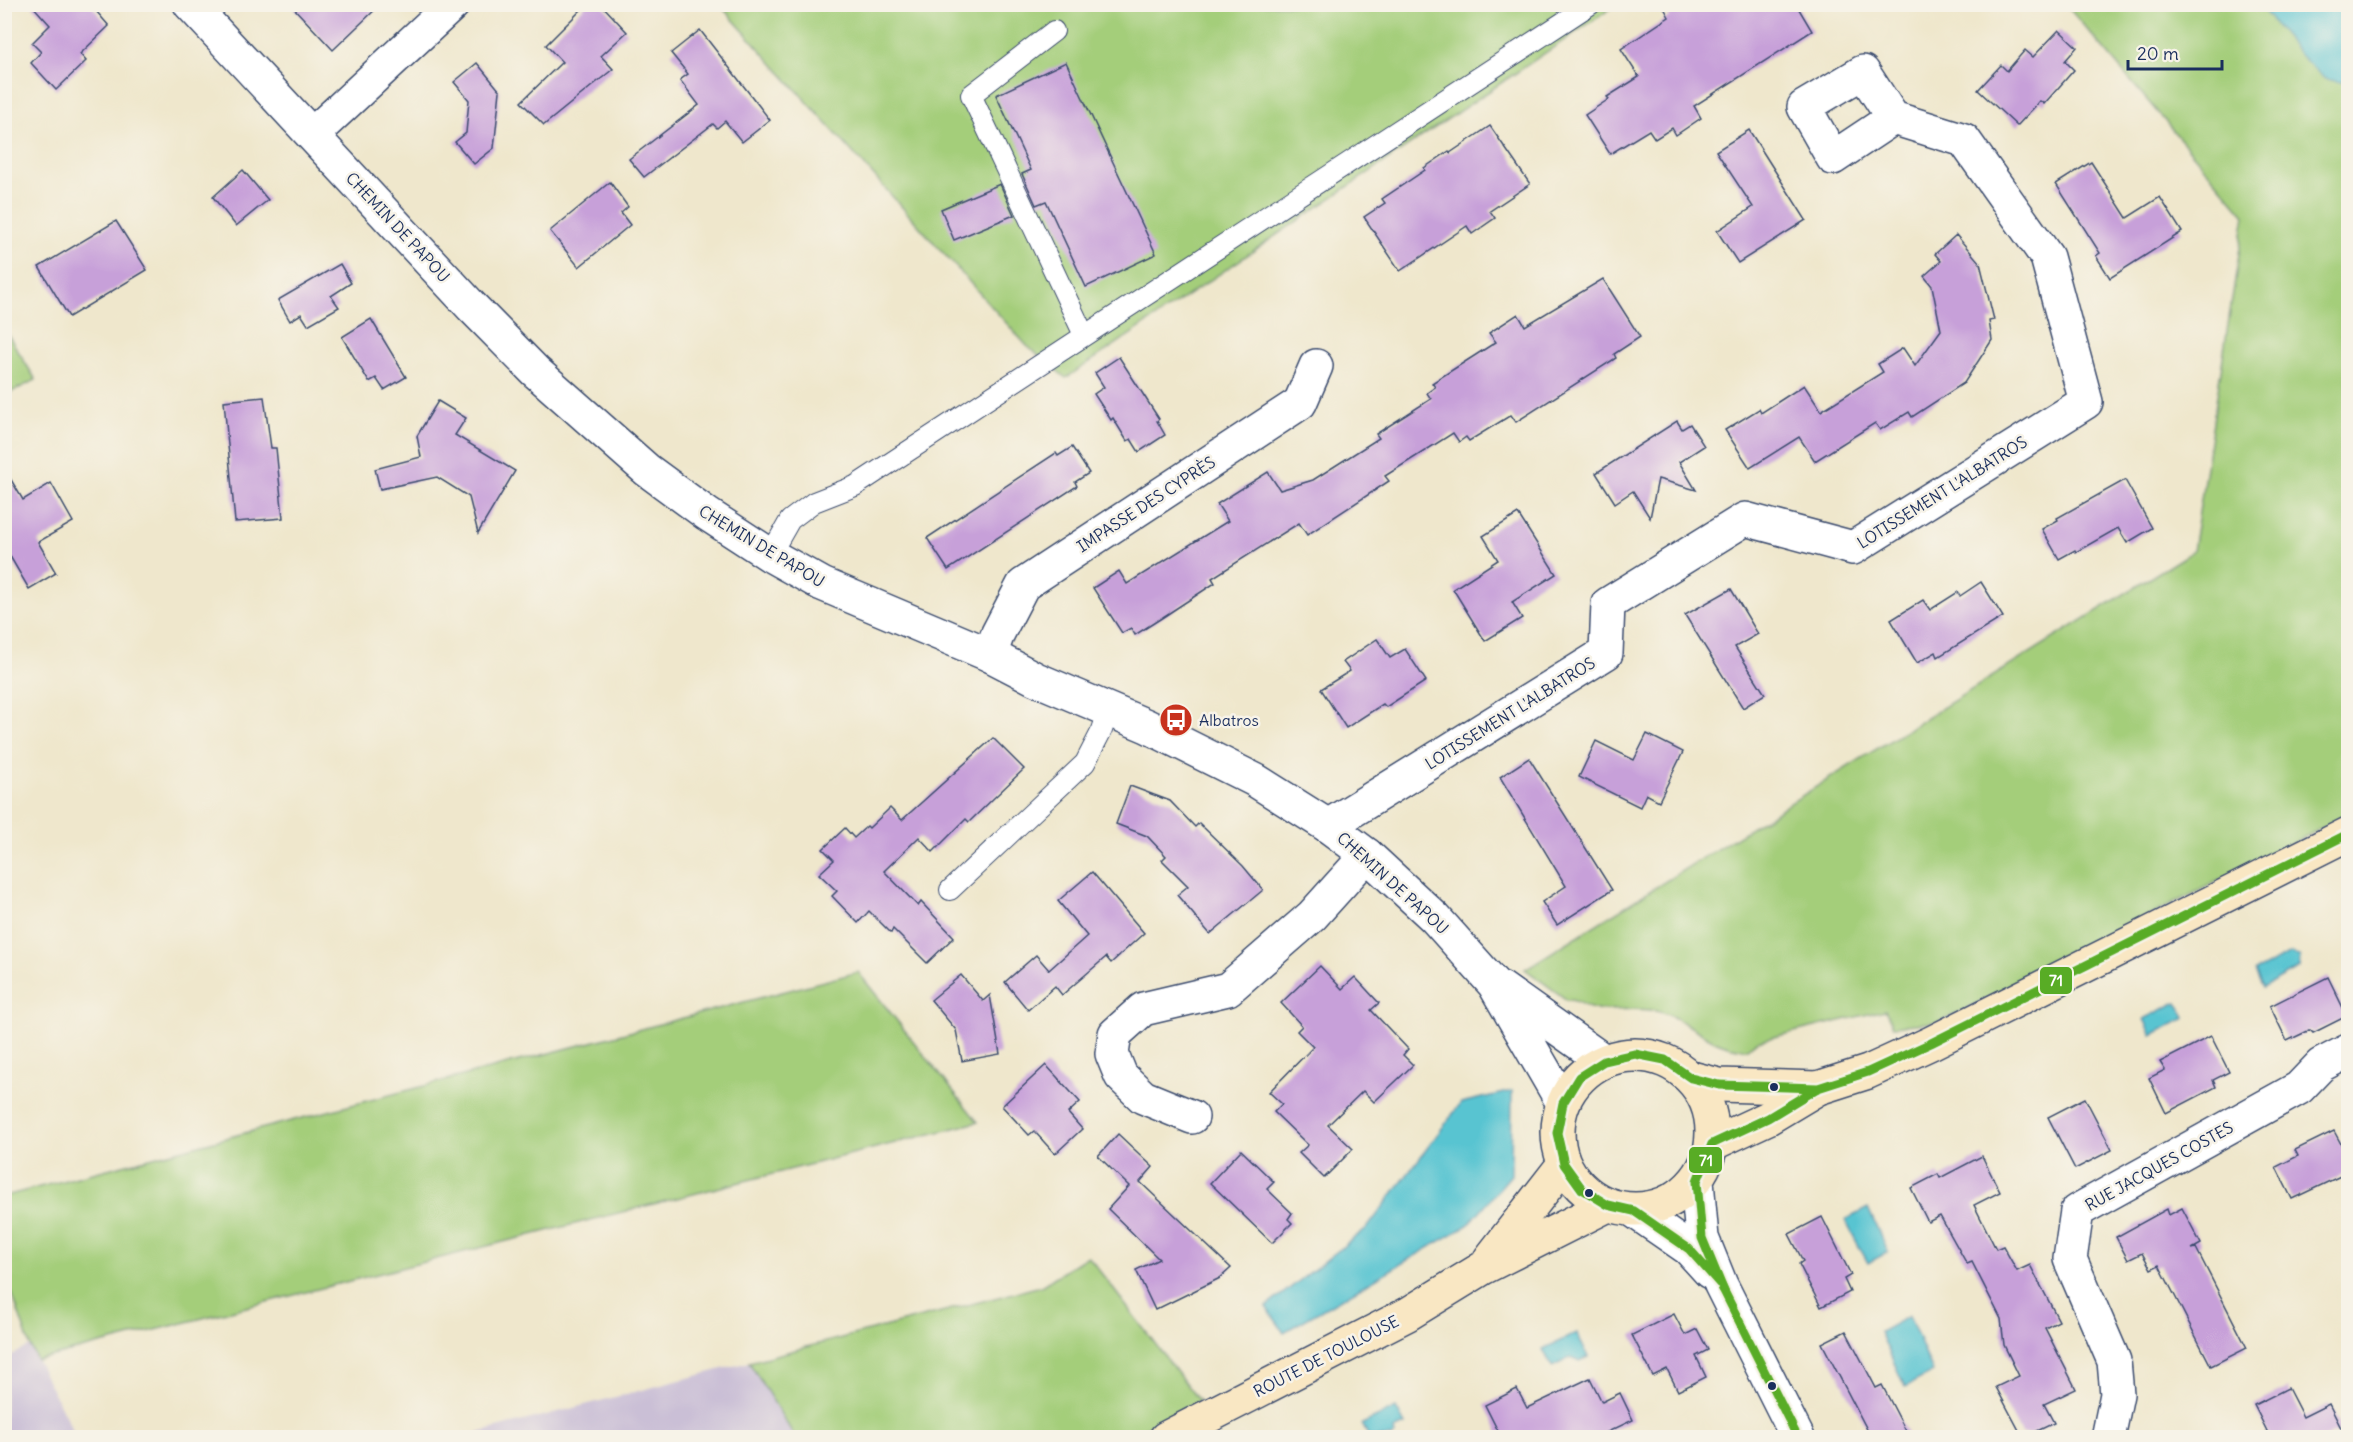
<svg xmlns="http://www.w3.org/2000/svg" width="2353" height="1442" font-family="Delius,sans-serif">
	<rect width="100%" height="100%" fill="#f7f3e8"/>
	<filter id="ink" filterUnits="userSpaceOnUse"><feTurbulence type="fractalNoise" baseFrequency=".0167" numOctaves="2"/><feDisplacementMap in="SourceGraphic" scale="12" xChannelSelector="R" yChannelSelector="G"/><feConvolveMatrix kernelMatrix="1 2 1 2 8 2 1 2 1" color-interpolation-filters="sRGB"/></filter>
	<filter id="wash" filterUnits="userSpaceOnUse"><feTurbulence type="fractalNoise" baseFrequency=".008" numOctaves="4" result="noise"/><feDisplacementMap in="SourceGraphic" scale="24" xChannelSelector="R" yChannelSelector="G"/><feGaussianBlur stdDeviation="1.35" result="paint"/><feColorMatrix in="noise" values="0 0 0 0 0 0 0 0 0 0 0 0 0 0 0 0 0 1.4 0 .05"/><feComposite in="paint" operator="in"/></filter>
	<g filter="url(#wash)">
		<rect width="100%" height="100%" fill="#efe7cc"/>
		<g fill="#cabfd6">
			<polygon points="30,1346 37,1360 76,1437 5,1437 5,1359"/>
			<polygon points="749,1362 795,1437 458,1438"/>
		</g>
		<g fill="#a4ce7a" stroke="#607e6c" stroke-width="1.5">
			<polygon points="720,5 1616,5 1066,378 1027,346"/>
			<path d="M 2066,5 L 2348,5 L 2348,815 L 1940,1022 L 1893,1026 L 1885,1010 L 1757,1041 L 1746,1049 C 1708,1046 1697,1026 1666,1014 C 1642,1005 1617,1012 1593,1009 C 1583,1007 1578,999 1567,1000 L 1525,969 L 2193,551 L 2245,215 Z"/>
			<polygon points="5,330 36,380 5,395 4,395"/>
			<polygon points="858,972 978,1122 37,1360 30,1346 5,1273 5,1196"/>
			<polygon points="1088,1256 1199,1401 1127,1437 795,1437 749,1362 1041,1286"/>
		</g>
		<g fill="#58c4d1" stroke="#3a7a98" stroke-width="1.5">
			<polygon points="2259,5 2348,5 2348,83 2325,79 2303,58"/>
			<polygon points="2291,953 2300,958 2299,968 2263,988 2255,971"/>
			<polygon points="2177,1002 2186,1018 2152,1035 2144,1019"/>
			<polygon points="1512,1091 1511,1175 1468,1225 1284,1332 1266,1307 1368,1227 1461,1103"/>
			<polygon points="1868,1208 1888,1252 1868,1263 1845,1220"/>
			<polygon points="1909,1316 1933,1372 1905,1387 1880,1332"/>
			<polygon points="1577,1333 1588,1357 1579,1361 1572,1357 1552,1367 1543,1349"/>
			<polygon points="1396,1408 1405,1425 1394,1430 1395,1435 1392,1437 1369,1437 1362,1424"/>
		</g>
		<g id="blocks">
			<g fill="#c7a0d9">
				<polygon points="31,4 90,4 109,26 80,54 86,61 56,90 31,63 41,52 32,43 50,25"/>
				<polygon points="290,4 381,4 333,50"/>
				<polygon points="587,4 601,4 627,32 601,56 613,69 544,125 521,102 562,62 546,45"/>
				<polygon points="1662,4 1796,4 1812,31 1694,106 1701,118 1676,135 1672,128 1655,139 1649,130 1610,154 1585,115 1609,99 1607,97 1639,77 1621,49 1669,17"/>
				<polygon points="700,30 770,120 742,142 725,121 717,128 713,124 644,177 629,159 699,105 680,80 688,74 671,53"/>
				<polygon points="2059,30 2077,47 2065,61 2074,70 2044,104 2040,101 2017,126 1978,90 2001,65 2007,71 2025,50 2033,57"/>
				<polygon points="1066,62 1156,254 1086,287 1046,201 1036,205 1022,174 1031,170 996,95"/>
				<polygon points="477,63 500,91 494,148 474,164 455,142 466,133 469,100 454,82"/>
				<polygon points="1490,126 1530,184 1490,211 1495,218 1472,234 1467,226 1400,271 1364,217 1385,203 1382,199 1425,170 1424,168 1449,151 1450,153"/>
				<polygon points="1749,130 1806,220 1738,263 1717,231 1753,207 1716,151"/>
				<polygon points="2091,162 2127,218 2160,197 2182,232 2110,278 2096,256 2100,253 2056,184"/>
				<polygon points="243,170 268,200 236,226 213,197"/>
				<polygon points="610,182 628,207 621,213 630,225 579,267 550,231"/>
				<polygon points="1000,184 1014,215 954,240 941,209"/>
				<polygon points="116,221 147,270 69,317 39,267"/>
				<polygon points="1956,235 1980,263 1994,320 1989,321 1992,340 1964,383 1912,417 1909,412 1880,430 1875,423 1815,461 1799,437 1750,468 1725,430 1759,409 1761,413 1804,385 1821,411 1883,372 1878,364 1903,348 1915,366 1941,330 1932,286 1924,276 1941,261 1935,254"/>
				<polygon points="340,264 351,283 331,296 339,307 308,325 301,314 290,321 278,300"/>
				<polygon points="1603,279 1640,337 1614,354 1616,358 1516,422 1511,415 1469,441 1466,437 1459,442 1453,433 1385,476 1389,481 1307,535 1299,523 1212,578 1215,583 1160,619 1135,635 1131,628 1122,633 1093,588 1119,571 1127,584 1228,521 1217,504 1268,472 1280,490 1313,480 1379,438 1376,434 1431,399 1427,393 1435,387 1432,383 1496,342 1489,333 1518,314 1525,326"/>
				<polygon points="371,319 406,377 384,390 376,378 369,382 342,337"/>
				<polygon points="1119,357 1159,419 1157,421 1165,435 1139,452 1131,439 1127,441 1113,418 1111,420 1094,394 1104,387 1095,373"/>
				<polygon points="264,397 271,448 276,448 283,518 235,522 224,401"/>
				<polygon points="438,401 466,418 455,435 515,471 478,533 469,497 437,477 380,489 375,469 421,457 417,436"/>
				<polygon points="1677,421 1682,429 1690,424 1704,446 1679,462 1696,490 1658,479 1650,518 1633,491 1615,503 1596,473"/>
				<polygon points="1072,447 1089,473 1075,482 1077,486 948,570 927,538 1056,453 1058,456"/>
				<polygon points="4,468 23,500 51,483 73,522 38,542 56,573 29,589 4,546"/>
				<polygon points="2125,480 2152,528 2127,543 2118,528 2076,552 2075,550 2059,559 2042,529 2058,520 2057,518"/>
				<polygon points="1518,514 1556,574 1512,602 1522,618 1485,641 1453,589 1498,560 1483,536"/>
				<polygon points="1981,582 2003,617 1938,657 1936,652 1917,663 1891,620 1923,600 1930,610 1958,592 1960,596"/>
				<polygon points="1731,589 1758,634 1735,647 1765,694 1743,708 1685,615"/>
				<polygon points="1377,639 1390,658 1405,649 1426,681 1386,707 1383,704 1346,728 1321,689 1350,671 1343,662"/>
				<polygon points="1647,734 1683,752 1659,801 1646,794 1640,807 1579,777 1596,741 1634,760"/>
				<polygon points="993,738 1024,769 969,822 966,819 933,852 919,837 884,871 918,906 921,902 954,937 927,963 893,929 891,933 869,911 858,923 832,896 837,891 819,874 834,860 823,849 845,828 854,838 867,826 869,828 890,808 902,820"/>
				<polygon points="1529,758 1612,890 1557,925 1542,902 1566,886 1500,777"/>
				<polygon points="1130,786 1170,801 1195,827 1199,823 1243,866 1263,890 1210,934 1177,895 1188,886 1162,860 1166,856 1147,836 1116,824"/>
				<polygon points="1092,872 1144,933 1111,963 1106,957 1062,995 1055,986 1028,1010 1005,982 1036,955 1049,970 1087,936 1058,901"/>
				<polygon points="1320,966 1342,989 1355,977 1379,1003 1371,1010 1408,1049 1403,1055 1413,1065 1374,1102 1363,1091 1328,1125 1353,1149 1324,1178 1299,1153 1308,1145 1274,1112 1282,1104 1269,1092 1313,1047 1297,1031 1302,1026 1281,1003"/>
				<polygon points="961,975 983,1001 990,995 1000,1054 962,1061 956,1030 931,1000"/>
				<polygon points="2328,977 2347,1016 2313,1033 2310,1030 2287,1041 2270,1006"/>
				<polygon points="2211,1036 2229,1072 2213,1080 2216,1087 2166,1113 2149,1078 2165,1070 2160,1062"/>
				<polygon points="1046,1065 1080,1102 1068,1113 1082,1129 1055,1154 1034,1131 1029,1135 1002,1106"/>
				<polygon points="2085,1098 2112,1150 2075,1169 2048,1117"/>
				<polygon points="2334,1131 2349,1159 2349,1172 2292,1199 2276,1167 2298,1156 2295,1150"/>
				<polygon points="1118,1134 1153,1167 1140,1182 1231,1268 1220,1278 1155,1310 1136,1270 1159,1259 1108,1209 1129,1186 1098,1156"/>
				<polygon points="1241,1150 1274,1182 1267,1189 1292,1213 1288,1219 1292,1223 1272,1243 1210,1183"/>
				<polygon points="1982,1156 2000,1192 1974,1205 1996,1249 2003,1246 2017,1271 2030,1265 2059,1321 2045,1328 2076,1389 2044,1404 2054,1423 2031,1434 2021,1434 1996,1387 2019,1376 2004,1345 2001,1319 1972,1262 1967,1264 1940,1216 1928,1222 1911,1188 1938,1174 1940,1178"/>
				<polygon points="2182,1208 2201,1244 2192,1249 2196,1248 2247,1348 2211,1366 2159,1265 2151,1269 2142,1253 2128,1260 2116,1237 2167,1209 2169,1215"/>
				<polygon points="1822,1217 1851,1275 1844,1279 1850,1292 1821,1307 1799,1264 1803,1261 1789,1234"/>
				<polygon points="1674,1314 1685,1335 1697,1329 1708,1350 1696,1356 1706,1377 1678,1391 1667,1369 1653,1376 1632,1335"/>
				<polygon points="1846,1331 1876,1388 1882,1385 1909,1437 1871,1437 1822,1343"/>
				<polygon points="1590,1378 1602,1402 1620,1393 1633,1420 1597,1437 1501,1437 1485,1405 1517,1389 1527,1408"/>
				<polygon points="2288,1388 2303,1417 2329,1404 2342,1430 2326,1437 2264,1437 2269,1435 2254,1405"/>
			</g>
		</g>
	</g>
	<g filter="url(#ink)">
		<use href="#blocks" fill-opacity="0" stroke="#3b4b6e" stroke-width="1.5"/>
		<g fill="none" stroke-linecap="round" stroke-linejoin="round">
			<defs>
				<g id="service">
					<polyline points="1054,31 971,95 1084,335"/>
					<path d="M 770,555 L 790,520 L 814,502 L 855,486 C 1100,326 1346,166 1591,4"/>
					<polyline points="950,890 1085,763 1102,730 1109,709"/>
				</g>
				<g id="minor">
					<polyline points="313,134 453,4"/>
					<polyline points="990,655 998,633 1023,585 1300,403 1316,366"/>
					<polyline points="1328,826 1606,653 1608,604 1745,519 1853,548 2086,402 2047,257 1964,140 1893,118 1863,72 1804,107 1833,158 1893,118"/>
					<polyline points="1192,1117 1143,1097 1121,1076 1112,1054 1115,1034 1143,1009 1228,989 1312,916 1367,855"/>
					<polyline points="1697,1181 1702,1238 1721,1285 1798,1438"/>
					<polyline points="1634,1211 1689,1249 1710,1272"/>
					<polyline points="2108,1438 2117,1394 2114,1361 2070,1259 2077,1211 2299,1088 2321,1065 2348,1051"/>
				</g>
				<g id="tertiary">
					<polyline points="190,4 472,307 535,371 647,470 707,514 770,555 822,584 990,655 1036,679 1147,726 1255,780 1328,826 1367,855 1435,918 1494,984 1563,1103"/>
					<polyline points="1501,988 1604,1061"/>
				</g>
				<g id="secondary">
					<circle cx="1635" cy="1132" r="77"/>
					<polyline points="1691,1078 1719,1085 1818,1088"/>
					<polyline points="1712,1144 1768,1118 1818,1088 1868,1072 1931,1043 2348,834"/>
					<polyline points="1490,1259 1564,1164"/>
					<polyline points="1166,1438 1408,1314 1483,1268 1608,1205"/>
				</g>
			</defs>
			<use href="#service" stroke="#3b4b6e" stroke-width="22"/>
			<use href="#minor" stroke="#3b4b6e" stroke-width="36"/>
			<use href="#tertiary" stroke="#3b4b6e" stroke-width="36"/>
			<use href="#secondary" stroke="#3b4b6e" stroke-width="36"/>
			<polyline stroke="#3b4b6e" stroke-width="4" stroke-dasharray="1.5 4.5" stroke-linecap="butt" points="1746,1438 1759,1432"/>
			<use href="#service" stroke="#fff" stroke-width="20"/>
			<use href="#minor" stroke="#fff" stroke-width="33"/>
			<use href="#tertiary" stroke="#fff" stroke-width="33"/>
			<use href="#secondary" stroke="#f9e7c3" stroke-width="33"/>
			<defs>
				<g id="bus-1">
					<polyline points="1723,1289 1702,1238 1697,1181 1712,1144 1768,1118 1816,1089"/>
					<polyline points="1798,1438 1721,1285 1689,1249 1634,1211 1608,1205 1582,1189 1564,1164 1557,1133 1563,1103 1579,1077 1604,1061 1635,1054 1665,1060 1691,1078 1719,1085 1818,1088 1868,1072 1931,1043 2348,834"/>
				</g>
			</defs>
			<use href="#bus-1" stroke="#f7f3e8" stroke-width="14"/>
			<use href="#bus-1" stroke="#58ac25" stroke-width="9"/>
		</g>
	</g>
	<defs>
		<symbol id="bus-disc" viewBox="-11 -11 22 22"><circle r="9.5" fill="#c8321e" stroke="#f7f3e8"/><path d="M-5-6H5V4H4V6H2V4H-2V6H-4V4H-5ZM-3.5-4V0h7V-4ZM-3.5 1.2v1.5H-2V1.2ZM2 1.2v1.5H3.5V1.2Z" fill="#fff"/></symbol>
	</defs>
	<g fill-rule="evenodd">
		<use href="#bus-disc" x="1157" y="701" width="38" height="38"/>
	</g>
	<g fill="#1b2f5e" stroke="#f7f3e8" stroke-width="2">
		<circle cx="1774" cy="1087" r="5"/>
		<circle cx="1589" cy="1193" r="5"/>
		<circle cx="1772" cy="1386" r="5"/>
	</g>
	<g text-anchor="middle" stroke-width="5" stroke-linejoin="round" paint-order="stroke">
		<g font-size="16" fill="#1b2f5e" stroke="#f7f3e8">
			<text transform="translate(398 227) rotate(47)" y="6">CHEMIN DE PAPOU</text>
			<text transform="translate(1942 492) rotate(-32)" y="6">LOTISSEMENT L'ALBATROS</text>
			<text transform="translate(1146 504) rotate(-33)" y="6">IMPASSE DES CYPRÈS</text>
			<text transform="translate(762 546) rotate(31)" y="6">CHEMIN DE PAPOU</text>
			<text transform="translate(1510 713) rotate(-32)" y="6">LOTISSEMENT L'ALBATROS</text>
			<text transform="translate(1393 883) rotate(42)" y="6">CHEMIN DE PAPOU</text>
			<text transform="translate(2159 1166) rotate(-29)" y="6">RUE JACQUES COSTES</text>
			<text transform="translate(1326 1356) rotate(-27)" y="6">ROUTE DE TOULOUSE</text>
		</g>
		<g font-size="16" fill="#1b2f5e" stroke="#f7f3e8" text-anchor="start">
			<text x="1199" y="726">Albatros</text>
		</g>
	</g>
	<g stroke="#f7f3e8" stroke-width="2">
		<rect x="2039" y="966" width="34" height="29" rx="6" fill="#58ac25"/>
		<rect x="1688" y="1146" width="35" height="28" rx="6" fill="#58ac25"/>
	</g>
	<g font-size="16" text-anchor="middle" font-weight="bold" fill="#fff">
		<text x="2056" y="986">71</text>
		<text x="1706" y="1166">71</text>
	</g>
	<rect width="2353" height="1442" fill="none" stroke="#f7f3e8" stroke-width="24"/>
	<path d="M2128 60v9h94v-9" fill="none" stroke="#1b2f5e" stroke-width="3"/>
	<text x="2137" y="60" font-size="18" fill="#1b2f5e" stroke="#f7f3e8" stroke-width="4.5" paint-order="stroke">20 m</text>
</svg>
